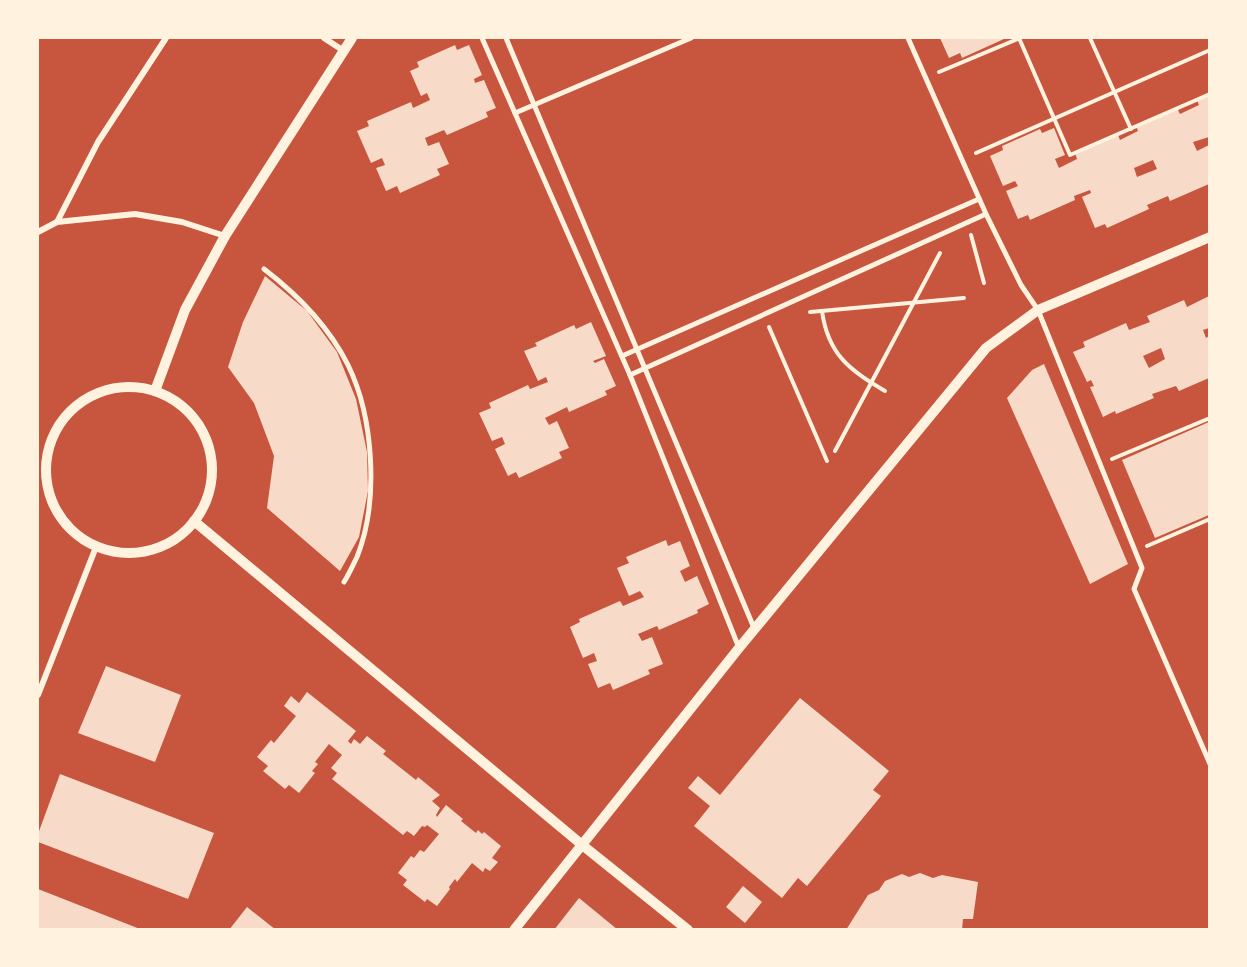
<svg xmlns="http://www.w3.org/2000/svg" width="1247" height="967" font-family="'Space Grotesk',sans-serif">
	<rect width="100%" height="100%" fill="#c8553d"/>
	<g fill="#f7dbc8" fill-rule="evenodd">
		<polygon points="940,38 1003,38 1004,39 962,58 960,53 949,58"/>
		<polygon points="455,45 457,50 469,45 482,75 474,79 475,83 484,80 496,108 486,112 488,117 447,135 444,130 425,138 428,146 439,142 449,164 437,169 440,175 400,193 397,186 386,191 376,168 385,165 382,158 371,163 357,131 369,126 367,121 411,102 413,108 430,100 427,93 421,96 410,71 419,67 417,62"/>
		<path d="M 1209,95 L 1209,137 L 1193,142 L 1197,151 L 1209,145 L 1209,184 L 1170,201 L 1168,196 L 1147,205 L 1149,209 L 1107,228 L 1105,224 L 1095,228 L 1082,197 L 1091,193 L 1090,190 L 1074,196 L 1075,200 L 1030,220 L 1028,215 L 1018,219 L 1006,191 L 1018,186 L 1015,181 L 1003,186 L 990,156 L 1003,150 L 1002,146 L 1040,129 L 1042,133 L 1054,128 L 1065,155 L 1055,159 L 1059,168 L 1077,159 L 1075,153 L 1118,135 L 1120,140 L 1138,131 L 1136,126 L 1177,108 L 1180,114 L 1199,105 L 1197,100 ZM 1153,160 L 1157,169 L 1137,177 L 1134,168 Z"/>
		<polygon points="265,276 307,311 337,352 356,399 367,452 368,491 359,537 340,571 267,508 274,456 254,403 228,367 243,322"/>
		<path d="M 1209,296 L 1209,328 L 1203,330 L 1206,338 L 1209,336 L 1209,378 L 1179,391 L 1176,386 L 1152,394 L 1154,398 L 1116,414 L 1115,411 L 1103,417 L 1090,387 L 1094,386 L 1091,380 L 1087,382 L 1073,352 L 1085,347 L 1083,342 L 1126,323 L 1129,330 L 1150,322 L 1147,316 L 1184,300 L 1187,307 ZM 1161,348 L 1165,359 L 1149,368 L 1143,356 Z"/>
		<polygon points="591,322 606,356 593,361 595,363 604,359 616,386 605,391 607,395 569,412 567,407 545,418 549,425 557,421 569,448 559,452 562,458 519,478 516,472 508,476 495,449 505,444 502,437 492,441 479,413 491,408 489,403 528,385 530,389 548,382 546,377 538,381 524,351 537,346 535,343 574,325 576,329"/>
		<polygon points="1044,364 1128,564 1090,584 1007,398 1032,370"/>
		<polygon points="1209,422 1209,515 1155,538 1122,460"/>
		<polygon points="666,540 668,546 680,541 690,566 680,571 685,582 697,576 709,604 697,610 698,613 659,630 657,626 638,634 642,641 652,637 663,664 648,670 650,674 613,690 610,683 598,688 588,664 597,661 594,653 583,658 570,627 580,622 579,619 620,601 623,606 644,597 640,591 629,596 617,568 629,563 626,557"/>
		<polygon points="106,666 181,695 155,762 78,733"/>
		<polygon points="307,692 356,731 348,741 351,744 354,739 360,744 367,736 386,751 383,754 416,780 418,777 440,795 432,801 440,808 436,815 437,817 446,805 463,819 461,821 476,833 478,830 482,834 484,832 501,846 492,858 498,862 490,871 485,868 483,872 472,863 457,882 455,879 449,887 450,889 437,906 427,899 425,902 403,885 407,880 398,873 411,856 414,858 420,850 424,852 439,834 427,825 425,827 422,826 414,836 407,831 403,835 332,779 337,773 331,768 342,755 329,744 315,762 318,764 312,771 315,773 299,793 289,785 285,789 263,771 268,766 257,757 271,740 274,743 296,716 284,706 291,696 299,703"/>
		<polygon points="800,698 889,771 873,790 881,796 807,886 798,878 782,898 694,826 710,806 688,788 698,776 720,795"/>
		<polygon points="60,774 214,833 188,899 38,842 38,834"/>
		<polygon points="920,873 933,878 942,875 978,882 973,919 963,919 962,930 846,930 868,895 879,890 885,881 902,874 909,877"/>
		<polygon points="743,886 762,902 745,923 726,907"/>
		<polygon points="38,889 140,929 140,930 38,930"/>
		<polygon points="579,898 618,930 554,930"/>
		<polygon points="247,907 276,930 229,930"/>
	</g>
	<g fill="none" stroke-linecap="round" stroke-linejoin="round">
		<g stroke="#fff3e0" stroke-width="4">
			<polyline points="1019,38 1070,155 1210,94"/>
			<polyline points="1090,38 1131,129"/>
			<polyline points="939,72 1020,38"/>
			<polyline points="976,153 1210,50"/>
			<polyline points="971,235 984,283"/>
			<path d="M 822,311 C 828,355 850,370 885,391"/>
			<polyline points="810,312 964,298"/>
			<polyline points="769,327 827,461"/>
			<polyline points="835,451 940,253"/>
			<polyline points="1112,459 1210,418"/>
			<polyline points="1147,546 1210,519"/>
		</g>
		<g stroke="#fff3e0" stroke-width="5">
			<polyline points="482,38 630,375 739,648"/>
			<polyline points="506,38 754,628"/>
			<polyline points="908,38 986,214 1021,285 1038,310 1142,568 1134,589 1210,764"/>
			<polyline points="515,113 691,38"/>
			<path d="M 264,269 C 298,295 329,327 348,365 C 374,418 379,502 357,557 C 353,565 349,574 344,582"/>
			<polyline points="622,356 979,199"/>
			<polyline points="630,375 986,214"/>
		</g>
		<g stroke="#fff3e0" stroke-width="6">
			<polyline points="324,38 344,51"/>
			<polyline points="57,222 98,142 166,38"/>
			<polyline points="38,232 57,222 135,214 182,222 225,236"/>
			<polyline points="38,695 96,547"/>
		</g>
		<g stroke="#fff3e0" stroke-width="10">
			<circle cx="129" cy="470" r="83"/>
			<polyline points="155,391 185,310 225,236 352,38"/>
			<polyline points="194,521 581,844 688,930"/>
			<polyline points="514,930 739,648 986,348 1038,310 1210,237"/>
		</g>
	</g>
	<rect width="1247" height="967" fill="none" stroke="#fff3e0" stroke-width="78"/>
</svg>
